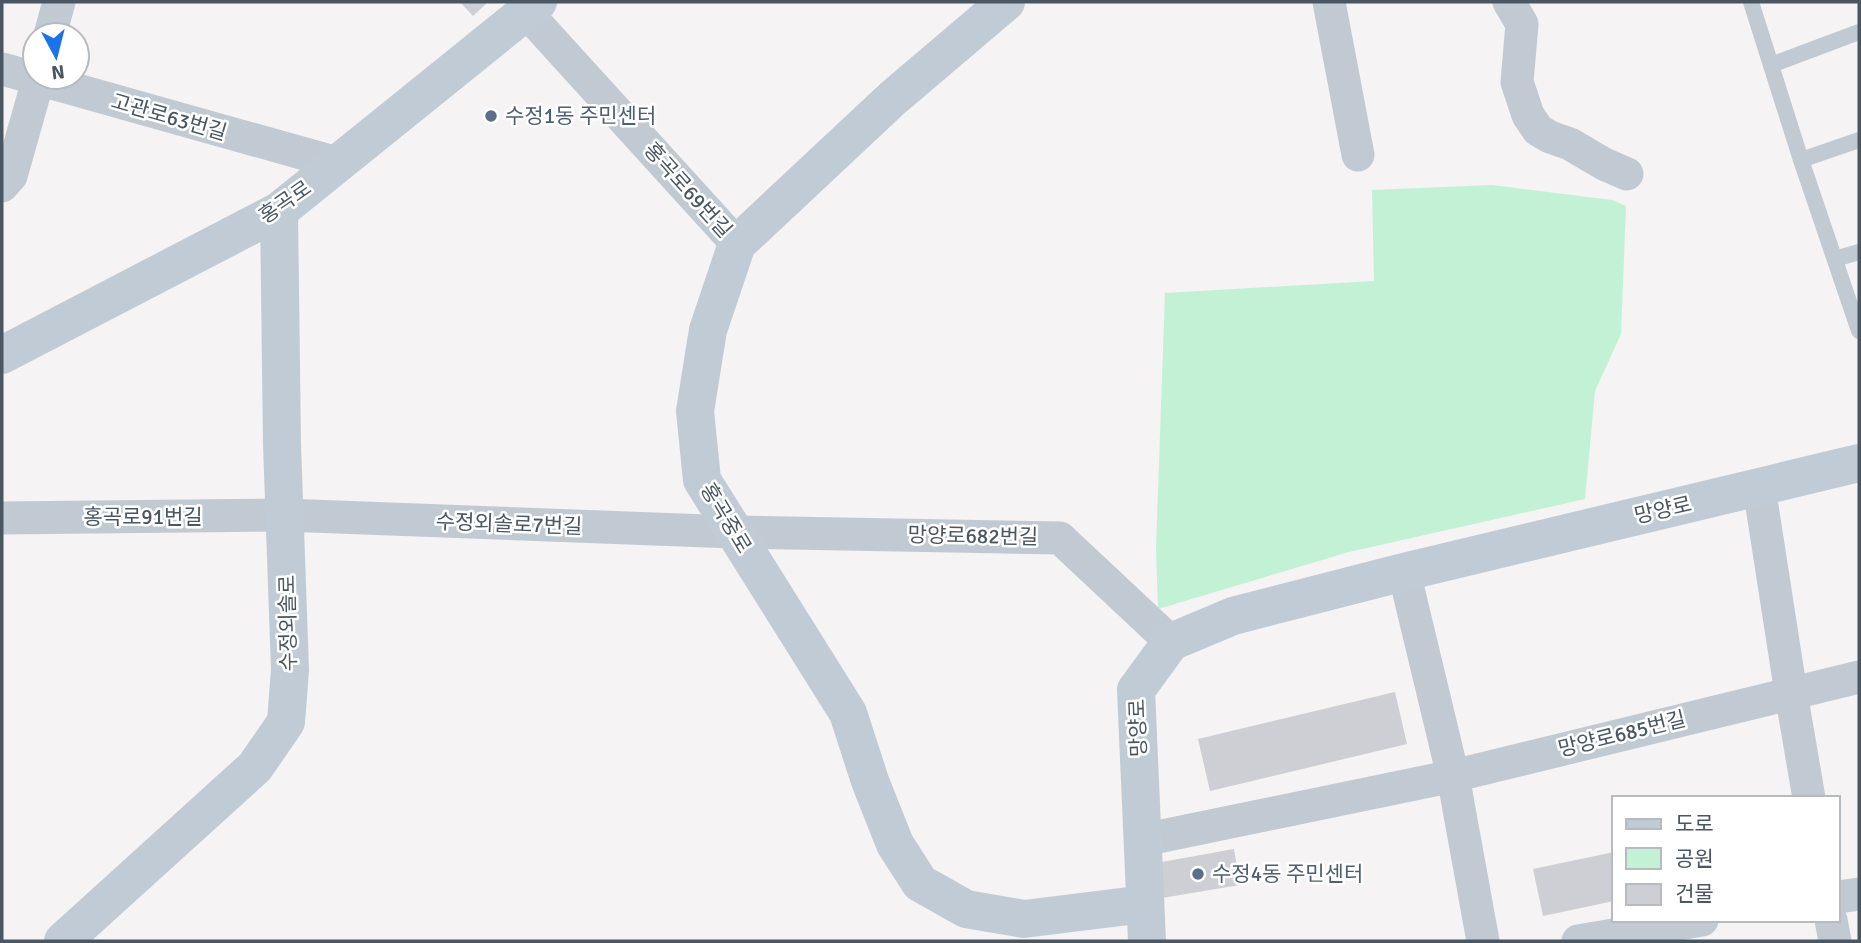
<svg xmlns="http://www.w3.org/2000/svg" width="1861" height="943" font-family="Signika,'Noto Sans KR',sans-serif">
	<rect width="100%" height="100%" fill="#f5f3f3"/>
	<polygon fill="#c3f1d5" points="1492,185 1612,200 1626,206 1621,334 1595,391 1585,499 1349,552 1158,609 1156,548 1165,293 1374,281 1372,190"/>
	<g fill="#cdcfd5">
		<polygon points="460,2 488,2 473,16"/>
		<polygon points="1395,692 1407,744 1210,791 1198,739"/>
		<polygon points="1234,849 1240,885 1162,898 1156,863"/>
		<polygon points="1614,852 1614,901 1543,916 1533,869"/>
	</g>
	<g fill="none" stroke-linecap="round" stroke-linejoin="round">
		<g stroke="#c1cad2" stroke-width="16">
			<polyline points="1751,2 1801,160 1859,331"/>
			<polyline points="1771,65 1859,32"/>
			<polyline points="1801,160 1859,140"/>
			<polyline points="1835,259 1859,252"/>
		</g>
		<g stroke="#c1cad2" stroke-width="33">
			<polyline points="1329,2 1358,155"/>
			<polyline points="1509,2 1522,24 1517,82 1528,115 1538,130 1550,137 1570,144 1604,164 1627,174"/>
			<polyline points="526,12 737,244"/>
			<polyline points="50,35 59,2"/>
			<polyline points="2,69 337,163"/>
			<polyline points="2,186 11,176 39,77"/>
			<polyline points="1759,487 1791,693 1809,798"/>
			<polyline points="2,518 284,515 734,532 1060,538 1171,642"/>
			<polyline points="1404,572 1453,776 1483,941"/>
			<polyline points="1143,840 1453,776 1859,677"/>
			<polyline points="1838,897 1859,894"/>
			<polyline points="1831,920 1835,941"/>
			<polyline points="1578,941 1702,920"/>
		</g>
		<g stroke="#c1cbd6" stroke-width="38">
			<polyline points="1006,2 893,98 737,244 708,330 695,411 702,480 848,713 870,781 895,844 920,883 966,909 1024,919 1145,904"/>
			<polyline points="2,355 279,211 538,2"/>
			<polyline points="63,941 255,767 286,722 290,670 282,444 279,211"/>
			<polyline points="1147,941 1136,690 1171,642 1233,616 1404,572 1859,463"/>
		</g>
	</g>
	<g fill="#5c6f8a" stroke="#fff" stroke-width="2.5">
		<circle cx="491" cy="116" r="7"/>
		<circle cx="1198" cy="874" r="7"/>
	</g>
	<g text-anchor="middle" stroke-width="5" stroke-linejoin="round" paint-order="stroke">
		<g font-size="21" fill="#4e5e75" stroke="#fff" text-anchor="start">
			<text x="505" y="123">수정1동 주민센터</text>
			<text x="1212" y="881">수정4동 주민센터</text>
		</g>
		<g font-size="21" fill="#4a5661" stroke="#fff">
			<text transform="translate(169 117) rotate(16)" y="7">고관로63번길</text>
			<text transform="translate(688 190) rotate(48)" y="7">홍곡로69번길</text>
			<text transform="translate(285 202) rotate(-35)" y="7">홍곡로</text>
			<text transform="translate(1663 510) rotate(-13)" y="7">망양로</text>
			<text x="143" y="524">홍곡로91번길</text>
			<text transform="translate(726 518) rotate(59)" y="7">홍곡중로</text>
			<text transform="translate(509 524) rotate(2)" y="7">수정외솔로7번길</text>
			<text transform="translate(973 536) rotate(1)" y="7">망양로682번길</text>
			<text transform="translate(288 623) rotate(-91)" y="7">수정외솔로</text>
			<text transform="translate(1138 728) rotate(-92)" y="7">망양로</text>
			<text transform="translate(1622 734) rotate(-14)" y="7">망양로685번길</text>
		</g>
	</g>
	<rect width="1861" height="943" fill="none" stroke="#4a5661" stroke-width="7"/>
	<rect x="1612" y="796" width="228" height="126" fill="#ffffff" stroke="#b7bbc0" stroke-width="2"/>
	<rect x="1626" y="819" width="35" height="10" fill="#c1cbd6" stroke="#b7bbc0" stroke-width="2"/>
	<text x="1675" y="831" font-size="21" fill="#4a5661">도로</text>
	<rect x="1626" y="848" width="35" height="21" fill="#c3f1d5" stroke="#b7bbc0" stroke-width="2"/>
	<text x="1675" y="866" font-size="21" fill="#4a5661">공원</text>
	<rect x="1626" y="884" width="35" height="21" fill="#cdcfd5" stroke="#b7bbc0" stroke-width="2"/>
	<text x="1675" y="901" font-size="21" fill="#4a5661">건물</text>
	<g transform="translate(56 56) rotate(173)"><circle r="33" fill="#ffffff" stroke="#b7bbc0" stroke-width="2"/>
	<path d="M0-5L12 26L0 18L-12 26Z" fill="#1a73e8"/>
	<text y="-10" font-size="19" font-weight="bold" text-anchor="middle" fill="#4a5661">N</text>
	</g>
</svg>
